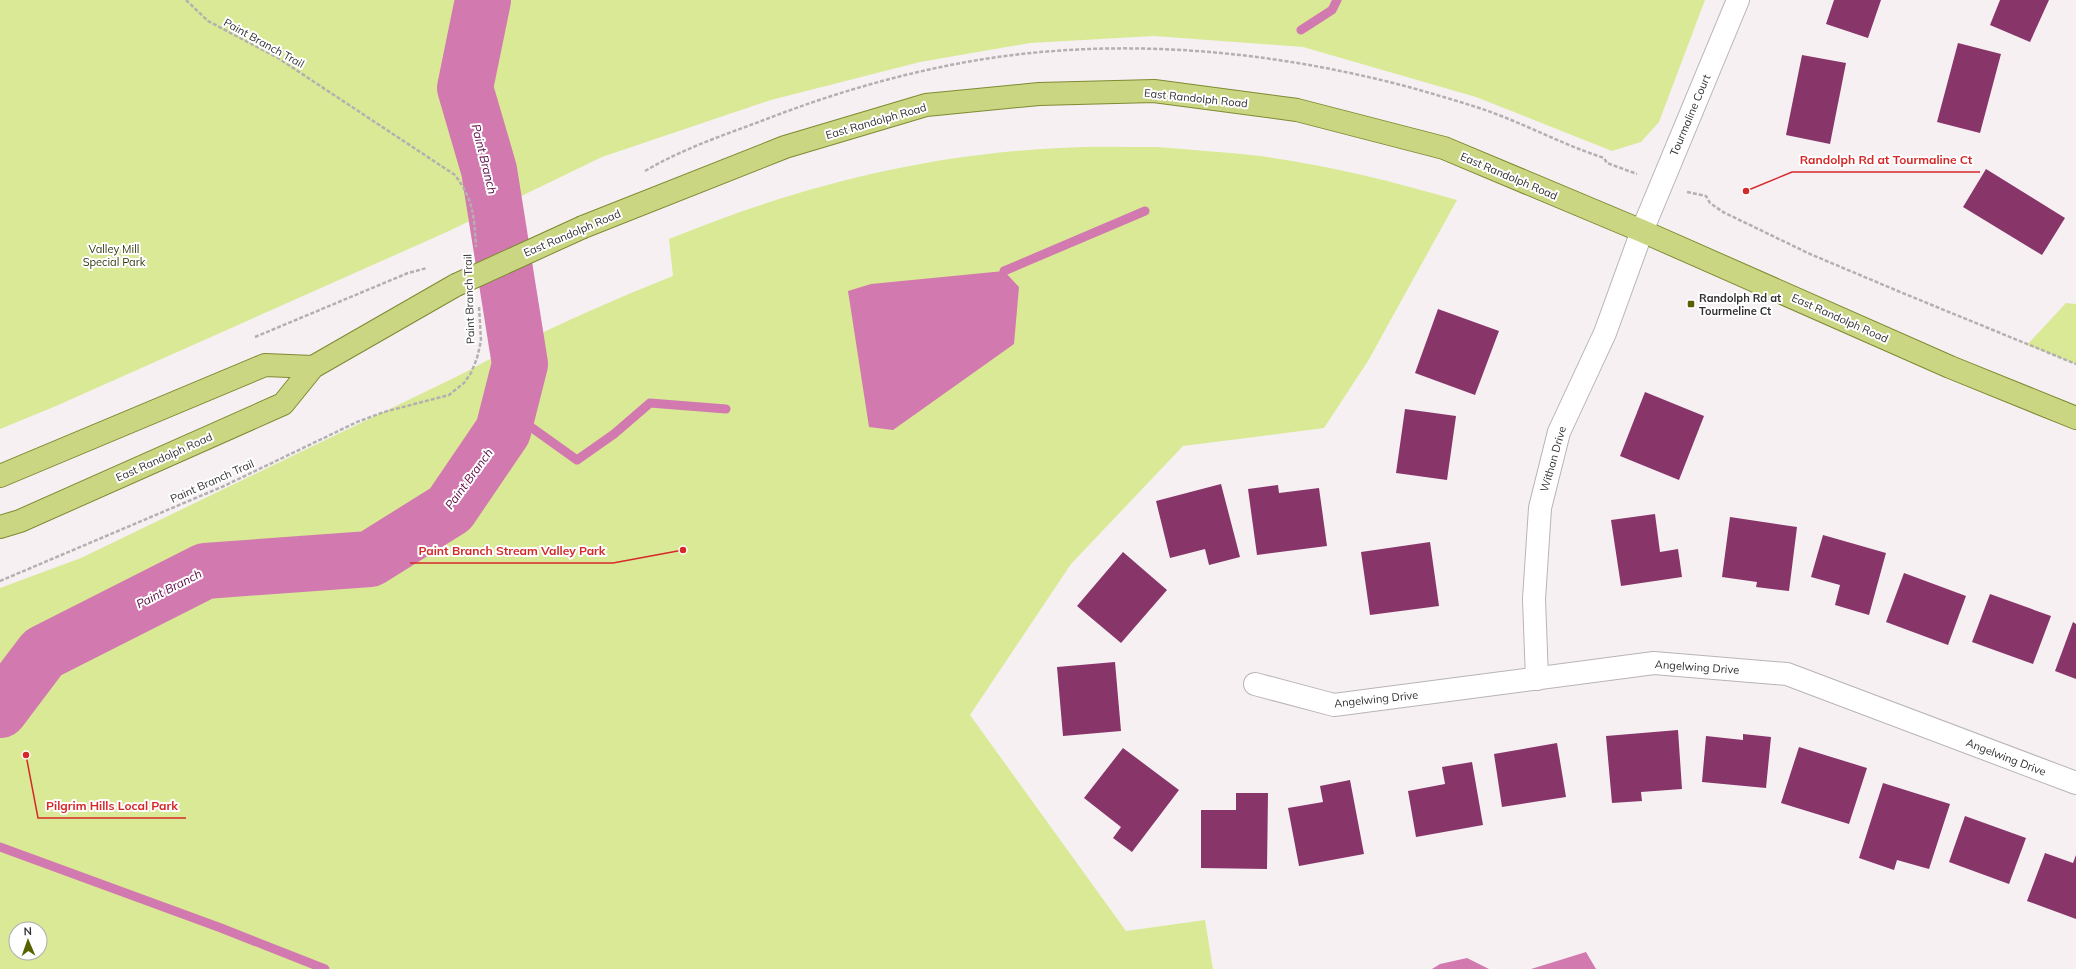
<svg xmlns="http://www.w3.org/2000/svg" width="2076" height="969" font-family="Mulish,sans-serif">
	<rect width="100%" height="100%" fill="#f6f0f3"/>
	<g fill="#dae996" fill-rule="evenodd">
		<polygon points="0,0 1705,0 1659,122 1641,142 1612,151 1476,97 1303,47 1154,36 1030,43 920,62 771,100 602,157 449,231 56,406 0,429"/>
		<path d="M 1157,147 C 1191,150 1226,152 1260,156 C 1327,165 1392,181 1457,200 L 1368,361 L 1324,428 L 1183,446 L 1071,564 L 970,715 L 1126,931 L 1205,920 L 1213,969 L 0,969 L 0,588 L 81,558 L 460,375 C 529,337 600,305 673,276 L 669,239 C 793,188 925,154 1060,148 C 1092,146 1125,147 1157,147 ZM 16,929 L 40,929 L 40,953 L 16,953 Z"/>
		<polygon points="2066,303 2076,304 2076,364 2027,345"/>
	</g>
	<g fill="#d279af">
		<polygon points="1004,271 1019,287 1014,344 893,430 869,427 848,291 871,284"/>
		<polygon points="1586,952 1596,969 1531,969"/>
		<polygon points="1467,958 1489,969 1496,969 1432,969 1440,964"/>
	</g>
	<g fill="none" stroke-linecap="round" stroke-linejoin="round">
		<g stroke="#d279af" stroke-width="9">
			<polyline points="1301,30 1332,10 1337,0"/>
			<polyline points="1004,271 1145,211"/>
			<polyline points="510,404 528,425 577,460 614,434 650,403 726,409"/>
			<polyline points="0,847 221,928 325,969"/>
		</g>
		<polyline stroke="#d279af" stroke-width="56" points="0,710 43,653 205,571 370,559 450,509 503,431 520,364 489,170 465,88 483,0"/>
	</g>
	<g fill="#88356a">
		<polygon points="1834,0 1881,0 1868,38 1826,24"/>
		<polygon points="2000,0 2049,0 2030,42 1990,25"/>
		<polygon points="1958,43 2001,54 1980,133 1937,122"/>
		<polygon points="1802,55 1846,63 1830,144 1786,135"/>
		<polygon points="1986,169 2065,218 2042,255 1963,207"/>
		<polygon points="1438,309 1499,331 1475,395 1415,373"/>
		<polygon points="1645,392 1704,416 1679,480 1620,456"/>
		<polygon points="1405,409 1456,416 1447,480 1396,473"/>
		<polygon points="1221,484 1240,557 1209,565 1205,549 1170,558 1156,501"/>
		<polygon points="1278,485 1279,493 1319,488 1327,546 1257,555 1248,489"/>
		<polygon points="1655,514 1660,552 1678,549 1682,577 1621,586 1611,520"/>
		<polygon points="1730,517 1797,527 1789,591 1756,587 1757,582 1722,577"/>
		<polygon points="1823,535 1886,553 1869,615 1835,605 1840,585 1811,577"/>
		<polygon points="1430,542 1439,606 1370,615 1361,552"/>
		<polygon points="1123,552 1167,590 1121,643 1077,606"/>
		<polygon points="1904,573 1966,596 1948,645 1886,622"/>
		<polygon points="1990,594 2051,616 2033,664 1972,642"/>
		<polygon points="2073,622 2076,624 2076,679 2055,671"/>
		<polygon points="1115,662 1121,731 1063,736 1057,667"/>
		<polygon points="1678,730 1682,789 1641,792 1642,801 1612,803 1606,736"/>
		<polygon points="1743,734 1771,737 1766,788 1702,782 1706,736 1743,740"/>
		<polygon points="1557,743 1566,797 1502,807 1494,754"/>
		<polygon points="1799,747 1867,768 1849,824 1781,803"/>
		<polygon points="1123,748 1179,790 1132,852 1113,838 1121,827 1084,798"/>
		<polygon points="1472,762 1483,825 1416,837 1408,791 1445,784 1442,767"/>
		<polygon points="1350,780 1364,854 1299,866 1288,808 1323,802 1320,786"/>
		<polygon points="1883,783 1950,804 1929,869 1897,860 1894,870 1859,858"/>
		<polygon points="1236,793 1268,793 1267,869 1201,868 1201,810 1236,810"/>
		<polygon points="1965,816 2026,838 2009,884 1949,862"/>
		<polygon points="2045,853 2073,863 2076,855 2076,919 2027,901"/>
	</g>
	<g fill="none" stroke-linecap="round" stroke-linejoin="round">
		<defs>
			<g id="minor">
				<polyline points="1537,679 1534,599 1540,508 1559,432 1605,333 1642,231 1738,0"/>
				<polyline points="1255,684 1334,705 1654,663 1787,674 2076,783"/>
			</g>
			<g id="major">
				<polyline points="583,227 785,147 926,105 1039,94 1154,91 1297,110 1444,148 1642,231 1950,367 2076,418"/>
				<polyline points="0,476 265,365 313,367"/>
				<polyline points="0,527 20,521 283,404 313,367 456,285"/>
			</g>
		</defs>
		<use href="#minor" stroke="#b9b3b6" stroke-width="24"/>
		<use href="#major" stroke="#7f8a31" stroke-width="24"/>
		<g stroke="#b4b0b2" stroke-width="2.5" stroke-dasharray="4 2" stroke-linecap="butt">
			<path d="M 186,0 L 208,21 L 278,58 L 455,175 C 474,201 474,216 476,247"/>
			<path d="M 645,171 C 682,149 724,135 764,120 C 841,90 923,67 1005,56 C 1142,38 1284,53 1416,89 C 1440,96 1465,103 1488,111 C 1527,125 1564,145 1604,158 L 1607,163 L 1637,174"/>
			<polyline points="1687,192 1706,196 1710,203 1723,212 1810,254 1905,294 2076,364"/>
			<polyline points="255,337 408,273 427,268"/>
			<polyline points="0,581 224,486 357,422 384,412 449,395 464,383 471,373 477,358 481,341 479,306"/>
		</g>
		<use href="#minor" stroke="#fff" stroke-width="22"/>
		<use href="#major" stroke="#cbd683" stroke-width="22"/>
		<defs>
			<polyline id="major-bridge" points="456,285 583,227"/>
		</defs>
		<use href="#major-bridge" stroke="#7f8a31" stroke-width="24" stroke-linecap="butt"/>
		<use href="#major-bridge" stroke="#cbd683" stroke-width="22"/>
	</g>
	<rect fill="#566100" stroke="#fff" stroke-width="1.5" x="1687" y="300" width="8" height="8" rx="2"/>
	<g text-anchor="middle" stroke-width="4" stroke-linejoin="round" paint-order="stroke">
		<g font-size="11" fill="#333132" stroke="#fff">
			<text transform="translate(264 43) rotate(29)" y="4">Paint Branch Trail</text>
			<text transform="translate(1196 98) rotate(6)" y="4">East Randolph Road</text>
			<text transform="translate(1690 115) rotate(-67)" y="4">Tourmaline Court</text>
			<text transform="translate(876 121) rotate(-16)" y="4">East Randolph Road</text>
			<text transform="translate(1509 176) rotate(23)" y="4">East Randolph Road</text>
			<text transform="translate(572 233) rotate(-23)" y="4">East Randolph Road</text>
			<text transform="translate(469 299) rotate(-92)" y="4">Paint Branch Trail</text>
			<text transform="translate(1840 318) rotate(24)" y="4">East Randolph Road</text>
			<text transform="translate(164 457) rotate(-24)" y="4">East Randolph Road</text>
			<text transform="translate(1553 459) rotate(-74)" y="4">Withan Drive</text>
			<text transform="translate(212 481) rotate(-24)" y="4">Paint Branch Trail</text>
			<text transform="translate(1697 667) rotate(4)" y="4">Angelwing Drive</text>
			<text transform="translate(1376 699) rotate(-6)" y="4">Angelwing Drive</text>
			<text transform="translate(2006 757) rotate(21)" y="4">Angelwing Drive</text>
		</g>
		<g font-size="11" fill="#343a0f" stroke="#fff">
			<text x="114" y="253">Valley Mill<tspan x="114" dy="13">Special Park</tspan></text>
		</g>
		<g font-size="11" font-weight="bold" fill="#333132" stroke="#fff" text-anchor="start">
			<text x="1699" y="302">Randolph Rd at<tspan x="1699" dy="13">Tourmeline Ct</tspan></text>
		</g>
		<g font-size="12" font-style="italic" fill="#5a0642" stroke="#fff">
			<text transform="translate(484 159) rotate(76)" y="4">Paint Branch</text>
			<text transform="translate(469 479) rotate(-54)" y="4">Paint Branch</text>
			<text transform="translate(169 589) rotate(-27)" y="4">Paint Branch</text>
		</g>
	</g>
	<path fill="none" stroke="#d62828" stroke-width="1.5" d="M1746 191L1792 172H1980M683 550L613 563H410M26 755L38 818H186"/>
	<g fill="#d62828" stroke="#fff" stroke-width="1.5">
		<circle cx="1746" cy="191" r="4"/>
		<circle cx="683" cy="550" r="4"/>
		<circle cx="26" cy="755" r="4"/>
	</g>
	<g font-size="12" text-anchor="middle" font-weight="bold" fill="#d62828" stroke="#fff" stroke-width="4" stroke-linejoin="round" paint-order="stroke">
		<text x="1886" y="164">Randolph Rd at Tourmaline Ct</text>
		<text x="512" y="555">Paint Branch Stream Valley Park</text>
		<text x="112" y="810">Pilgrim Hills Local Park</text>
	</g>
	<g transform="translate(28 941) rotate(358)"><circle r="19" fill="#ffffff" stroke="#adadad"/>
	<path d="M0-3L7 15L0 10L-7 15Z" fill="#566100"/>
	<text y="-6" font-size="11" font-weight="bold" text-anchor="middle" fill="#333132">N</text>
	</g>
</svg>
